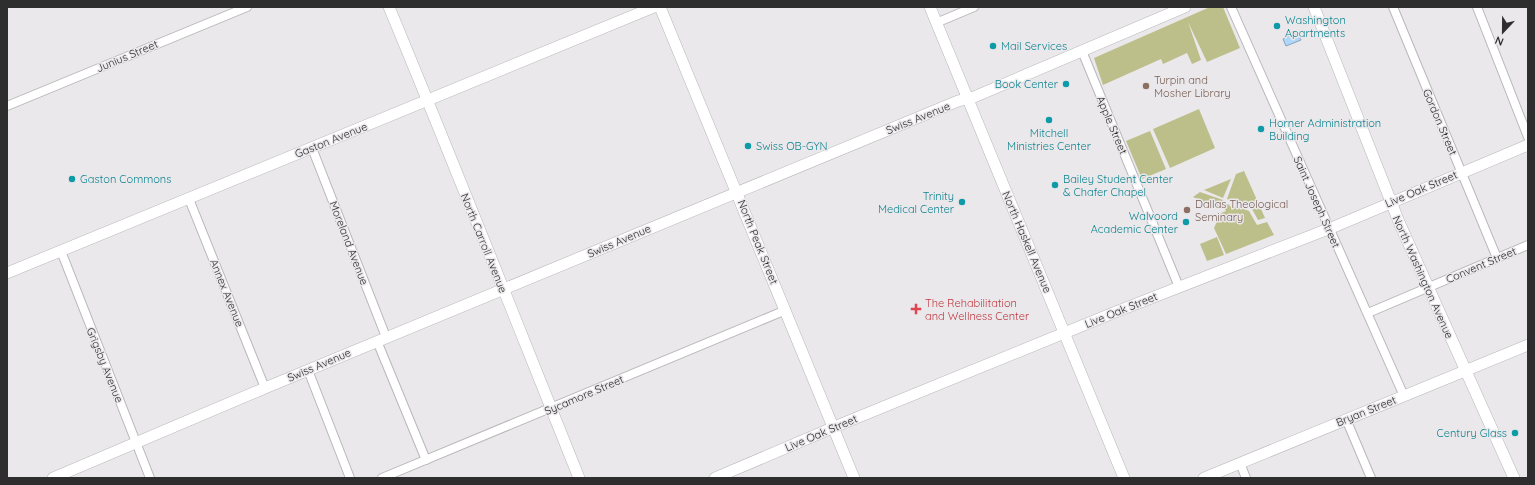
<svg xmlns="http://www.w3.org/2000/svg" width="1535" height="485" font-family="Quicksand,sans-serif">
	<rect width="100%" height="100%" fill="#eae8eb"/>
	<g fill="#bcbf8a">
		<polygon points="1210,7 1223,7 1240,48 1207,62 1188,22 1201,60 1192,64 1187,53 1163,64 1161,59 1103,85 1094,58"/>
		<polygon points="1199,109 1215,148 1170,168 1153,129"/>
		<polygon points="1150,131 1166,169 1142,179 1126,141"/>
		<polygon points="1244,171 1265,218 1258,220 1252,209 1227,199 1236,174"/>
		<polygon points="1231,179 1223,198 1204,190"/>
		<polygon points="1200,192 1223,200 1219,209 1193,197"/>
		<polygon points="1228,204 1232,208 1231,211 1233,208 1236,206 1249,211 1257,225 1267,222 1274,235 1226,254 1214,228 1221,213 1226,211 1224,208 1225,205"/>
		<polygon points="1217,237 1224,255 1207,261 1200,244"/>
	</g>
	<polygon fill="#aed7fb" stroke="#88a4be" points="1297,31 1301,40 1286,46 1283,39"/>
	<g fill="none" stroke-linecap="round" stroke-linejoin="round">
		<defs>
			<g id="street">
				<polyline points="1231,7 1404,396"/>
				<polyline points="1393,7 1497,258"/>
				<polyline points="1477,7 1528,137"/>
				<polyline points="936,23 974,7"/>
				<polyline points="1082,51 1179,287"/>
				<polyline points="7,106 247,7"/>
				<polyline points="312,148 386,337"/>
				<polyline points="189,199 265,388"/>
				<polyline points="61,251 150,478"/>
				<polyline points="1368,313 1528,245"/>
				<polyline points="377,341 426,460"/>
				<polyline points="308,370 350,478"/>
				<polyline points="1346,419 1371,478"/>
				<polyline points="1240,463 1246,478"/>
				<polyline points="382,478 786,310"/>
			</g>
			<g id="secondary">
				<path d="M 389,7 C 454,163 516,321 579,478"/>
				<polyline points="660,7 854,478"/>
				<polyline points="930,7 1124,478"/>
				<polyline points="1314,7 1399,222 1514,478"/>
				<polyline points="7,273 654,7"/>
				<polyline points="53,478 265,388 958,101 974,97 1185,7"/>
				<polyline points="715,478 844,423 1118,311 1336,226 1528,145"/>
				<polyline points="1204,478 1528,345"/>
			</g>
		</defs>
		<use href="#street" stroke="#b9b7ba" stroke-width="10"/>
		<use href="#secondary" stroke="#b9b7ba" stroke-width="12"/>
		<use href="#street" stroke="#fff" stroke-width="8"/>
		<use href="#secondary" stroke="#fff" stroke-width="11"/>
	</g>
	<g fill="#0f9aa8" stroke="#eae8eb" stroke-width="1.5">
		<circle cx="1277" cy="26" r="4"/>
		<circle cx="993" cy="46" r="4"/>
		<circle cx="1066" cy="84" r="4"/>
		<circle cx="1049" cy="120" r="4"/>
		<circle cx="1261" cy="129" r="4"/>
		<circle cx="748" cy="146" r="4"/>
		<circle cx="72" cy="179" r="4"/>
		<circle cx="1055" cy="185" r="4"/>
		<circle cx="962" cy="202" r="4"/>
		<circle cx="1186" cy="222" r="4"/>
		<circle cx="1515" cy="433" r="4"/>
	</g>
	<g fill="#8d6e63" stroke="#eae8eb" stroke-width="1.5">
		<circle cx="1146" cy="86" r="4"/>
		<circle cx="1187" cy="210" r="4"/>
	</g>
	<path fill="#e0444e" stroke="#eae8eb" stroke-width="1.5" d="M914 303h4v4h4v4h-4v4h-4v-4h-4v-4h4z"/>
	<g text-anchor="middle" stroke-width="3" stroke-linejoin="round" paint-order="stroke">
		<g font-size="11" fill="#0d838f" stroke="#eae8eb" text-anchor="start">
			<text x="1285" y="24">Washington<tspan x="1285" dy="13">Apartments</tspan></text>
			<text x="1001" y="50">Mail Services</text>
			<text x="1058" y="88" text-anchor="end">Book Center</text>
			<text x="1269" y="127">Horner Administration<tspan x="1269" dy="13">Building</tspan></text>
			<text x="1049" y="137" text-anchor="middle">Mitchell<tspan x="1049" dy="13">Ministries Center</tspan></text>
			<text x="756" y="150">Swiss OB-GYN</text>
			<text x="80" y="183">Gaston Commons</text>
			<text x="1063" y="183">Bailey Student Center<tspan x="1063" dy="13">&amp; Chafer Chapel</tspan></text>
			<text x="954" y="200" text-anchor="end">Trinity<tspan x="954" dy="13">Medical Center</tspan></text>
			<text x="1178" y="220" text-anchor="end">Walvoord<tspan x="1178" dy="13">Academic Center</tspan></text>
			<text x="1507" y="437" text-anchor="end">Century Glass</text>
		</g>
		<g font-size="11" fill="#2e2e2f" stroke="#eae8eb">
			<text transform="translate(127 56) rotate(-23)" y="4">Junius Street</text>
			<text transform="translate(918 118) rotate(-22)" y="4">Swiss Avenue</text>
			<text transform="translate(1440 122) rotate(67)" y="4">Gordon Street</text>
			<text transform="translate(1112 125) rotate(67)" y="4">Apple Street</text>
			<text transform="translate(331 140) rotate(-22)" y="4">Gaston Avenue</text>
			<text transform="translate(1421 189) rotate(-23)" y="4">Live Oak Street</text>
			<text transform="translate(1317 202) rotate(66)" y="4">Saint Joseph Street</text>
			<text transform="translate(619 241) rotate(-23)" y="4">Swiss Avenue</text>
			<text transform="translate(758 242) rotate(68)" y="4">North Peak Street</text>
			<text transform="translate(1027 242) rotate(67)" y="4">North Haskell Avenue</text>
			<text transform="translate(349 243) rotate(69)" y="4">Moreland Avenue</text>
			<text transform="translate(484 243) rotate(68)" y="4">North Carroll Avenue</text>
			<text transform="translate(1481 265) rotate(-23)" y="4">Convent Street</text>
			<text transform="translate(1423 277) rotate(66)" y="4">North Washington Avenue</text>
			<text transform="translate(227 293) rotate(68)" y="4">Annex Avenue</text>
			<text transform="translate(1121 310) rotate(-22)" y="4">Live Oak Street</text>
			<text transform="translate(105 365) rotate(68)" y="4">Grigsby Avenue</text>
			<text transform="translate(319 365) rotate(-23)" y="4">Swiss Avenue</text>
			<text transform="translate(584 395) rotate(-23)" y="4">Sycamore Street</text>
			<text transform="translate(1366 411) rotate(-22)" y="4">Bryan Street</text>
			<text transform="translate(821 433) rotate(-23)" y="4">Live Oak Street</text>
		</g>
		<g font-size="11" fill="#785e54" stroke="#eae8eb" text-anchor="start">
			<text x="1154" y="84">Turpin and<tspan x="1154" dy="13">Mosher Library</tspan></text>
			<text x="1195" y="208">Dallas Theological<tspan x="1195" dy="13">Seminary</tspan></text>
		</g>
		<g font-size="11" fill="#be3a42" stroke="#eae8eb" text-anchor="start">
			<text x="925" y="307">The Rehabilitation<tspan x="925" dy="13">and Wellness Center</tspan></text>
		</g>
	</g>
	<rect width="1535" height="485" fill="none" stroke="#2e2e2f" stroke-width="16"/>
	<g transform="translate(1503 32) rotate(202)" stroke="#eae8eb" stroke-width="3" paint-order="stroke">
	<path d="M0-3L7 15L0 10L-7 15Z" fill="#2e2e2f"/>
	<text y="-6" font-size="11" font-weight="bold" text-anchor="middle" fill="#2e2e2f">N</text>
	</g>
</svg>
